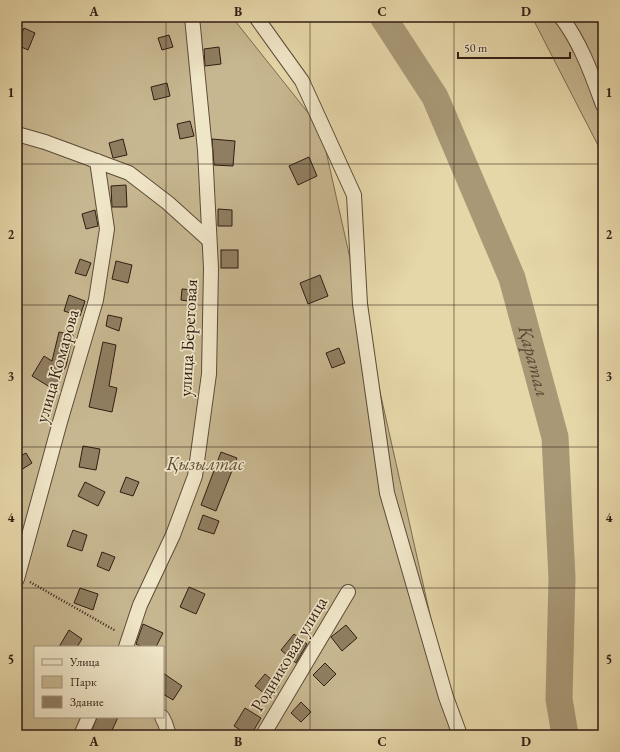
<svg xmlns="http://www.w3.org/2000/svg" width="620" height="752" font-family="'EB Garamond',serif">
	<rect width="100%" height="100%" fill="#e6d7a9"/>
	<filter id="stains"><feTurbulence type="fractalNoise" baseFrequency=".005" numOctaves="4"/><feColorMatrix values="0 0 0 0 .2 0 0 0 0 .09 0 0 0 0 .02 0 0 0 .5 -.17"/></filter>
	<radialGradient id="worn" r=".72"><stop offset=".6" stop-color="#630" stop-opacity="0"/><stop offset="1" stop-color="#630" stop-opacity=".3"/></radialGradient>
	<g fill="#c7b790" stroke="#7c6a52" fill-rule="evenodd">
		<path d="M 17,17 L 232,17 L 321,129 L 457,735 L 17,735 ZM 35,647 L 163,647 L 163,717 L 35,717 Z"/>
		<polygon points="532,17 603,17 603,155"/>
	</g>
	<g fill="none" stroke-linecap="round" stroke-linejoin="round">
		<path stroke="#a89876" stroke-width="27" id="s1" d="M 383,17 L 435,97 L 512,278 L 555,437 L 562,578 L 559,699 L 565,735"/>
	</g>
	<g fill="#8f7e61" stroke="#311d13">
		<polygon points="24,28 35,33 28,50 17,45"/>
		<polygon points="169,35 173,47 162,50 158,38"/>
		<polygon points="219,47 221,64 205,66 204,49"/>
		<polygon points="167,83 170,96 154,100 151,87"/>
		<polygon points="190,121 194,136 180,139 177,124"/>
		<polygon points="123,139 127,155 113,158 109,143"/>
		<polygon points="212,139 235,141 233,166 214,165"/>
		<polygon points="309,157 317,176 298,185 289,166"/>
		<polygon points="126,185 127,207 112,207 111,186"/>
		<polygon points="218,209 232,210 232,226 218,226"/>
		<polygon points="95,210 98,226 86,229 82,214"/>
		<rect x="221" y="250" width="17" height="18"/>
		<polygon points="80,259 91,263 86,276 75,273"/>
		<polygon points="116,261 132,265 128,283 112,279"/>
		<polygon points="320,275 328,296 308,304 300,283"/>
		<polygon points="182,289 194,290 194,302 181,300"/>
		<polygon points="69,295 85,301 80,316 64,311"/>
		<polygon points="108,315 122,318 119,331 106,326"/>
		<polygon points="59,332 73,335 66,366 53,389 32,376 44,356 52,361"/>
		<polygon points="103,342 116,345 109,386 117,388 112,412 89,407"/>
		<polygon points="339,348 345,363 332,368 326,353"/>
		<polygon points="83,446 100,449 96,470 79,467"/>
		<polygon points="221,452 237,458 216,511 201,505"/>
		<polygon points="26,453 32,463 21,470 17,463 17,458"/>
		<polygon points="126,477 139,482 133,496 120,492"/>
		<polygon points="85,482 105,492 98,506 78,496"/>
		<polygon points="203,515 219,521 214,534 198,529"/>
		<polygon points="73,530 87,535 82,551 67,546"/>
		<polygon points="102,552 115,557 109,571 97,566"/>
		<polygon points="189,587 205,594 196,614 180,607"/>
		<polygon points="80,588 98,594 93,610 74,603"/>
		<polygon points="143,624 163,633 156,647 142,647 136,644"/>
		<polygon points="346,625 357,638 342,651 331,637"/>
		<polygon points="69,630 82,639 77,647 59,647"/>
		<polygon points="294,634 307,644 296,663 281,650"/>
		<polygon points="325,663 336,674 324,686 313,675"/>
		<polygon points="163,673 182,686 173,700 163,694"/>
		<polygon points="265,674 279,686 270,698 255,686"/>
		<polygon points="301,702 311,712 301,722 291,713"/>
		<polygon points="245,708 261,718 251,735 248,735 234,726"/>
		<polygon points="97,717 118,717 110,735 90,735"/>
	</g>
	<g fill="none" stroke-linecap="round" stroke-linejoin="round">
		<defs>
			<g id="minor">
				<polyline points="256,17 302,81 354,195 360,304 387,493 446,697 460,735"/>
				<path d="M 561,17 C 581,43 592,75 603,105"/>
				<polyline points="17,134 45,142 129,173 168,203 209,240"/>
				<polyline points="17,579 60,422 96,300 107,229 97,161"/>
				<polyline points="126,647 140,605 173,535 195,476 209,374 211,268 205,150 192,17"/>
				<polyline points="162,717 165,723 169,735"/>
				<polyline points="81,735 89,717"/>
				<polyline points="263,735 348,592"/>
			</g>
		</defs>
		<use href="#minor" stroke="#5e4c38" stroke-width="16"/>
		<polyline stroke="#311d13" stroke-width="2.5" stroke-dasharray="1 2" stroke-linecap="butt" points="30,582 116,631"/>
		<use href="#minor" stroke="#efe5c7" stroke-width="14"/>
	</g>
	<path fill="none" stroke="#311d13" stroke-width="1" stroke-opacity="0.55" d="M 166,17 L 166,735M 310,17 L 310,735M 454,17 L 454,735M 17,164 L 603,164M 17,305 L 603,305M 17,447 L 603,447M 17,588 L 603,588"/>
	<g text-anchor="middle" stroke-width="3.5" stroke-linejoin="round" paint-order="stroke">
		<g font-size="18" fill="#311d13" stroke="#efe5c7">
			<text transform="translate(188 338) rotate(-87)" y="6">улица Береговая</text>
			<text transform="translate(57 366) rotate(-74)" y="6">улица Комарова</text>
			<text transform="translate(289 654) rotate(-59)" y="6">Родниковая улица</text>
		</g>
		<g font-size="18" font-style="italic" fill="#5e4b38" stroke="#efe5c7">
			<text x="205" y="470">Қызылтас</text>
		</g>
		<g font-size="19" font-style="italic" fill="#5b4836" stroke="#efe5c7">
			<text dy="7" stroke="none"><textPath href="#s1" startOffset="378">Қаратал</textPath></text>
		</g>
	</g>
	<rect width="620" height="752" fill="none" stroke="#e6d7a9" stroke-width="44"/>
	<rect x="34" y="646" width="130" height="72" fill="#efe5c7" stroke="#a3957f"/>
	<rect x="42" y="659" width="20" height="6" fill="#efe5c7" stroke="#a3957f"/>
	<text x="70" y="666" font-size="12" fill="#311d13">Улица</text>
	<rect x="42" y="676" width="20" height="12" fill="#c7b790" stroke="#a3957f"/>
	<text x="70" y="686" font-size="12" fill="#311d13">Парк</text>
	<rect x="42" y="696" width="20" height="12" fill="#8f7e61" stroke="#a3957f"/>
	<text x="70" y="706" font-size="12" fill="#311d13">Здание</text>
	<path d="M458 52v6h112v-6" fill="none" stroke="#311d13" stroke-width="2"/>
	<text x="464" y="52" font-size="12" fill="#311d13" stroke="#efe5c7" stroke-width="3" paint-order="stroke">50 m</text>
	<rect x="22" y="22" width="576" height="708" fill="none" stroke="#311d13" stroke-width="1.5"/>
	<g font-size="13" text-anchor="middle" font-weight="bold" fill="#311d13">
		<text x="94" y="16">A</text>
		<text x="238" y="16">B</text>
		<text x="382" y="16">C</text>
		<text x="526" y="16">D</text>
		<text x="11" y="97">1</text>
		<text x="609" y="97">1</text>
		<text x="11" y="239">2</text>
		<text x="609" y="239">2</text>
		<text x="11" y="381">3</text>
		<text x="609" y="381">3</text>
		<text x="11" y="522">4</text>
		<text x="609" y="522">4</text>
		<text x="11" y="664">5</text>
		<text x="609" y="664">5</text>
		<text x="94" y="746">A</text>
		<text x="238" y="746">B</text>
		<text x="382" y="746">C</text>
		<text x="526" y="746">D</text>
	</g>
	<rect width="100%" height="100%" filter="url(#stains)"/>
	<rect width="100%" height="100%" fill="url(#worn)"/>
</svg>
